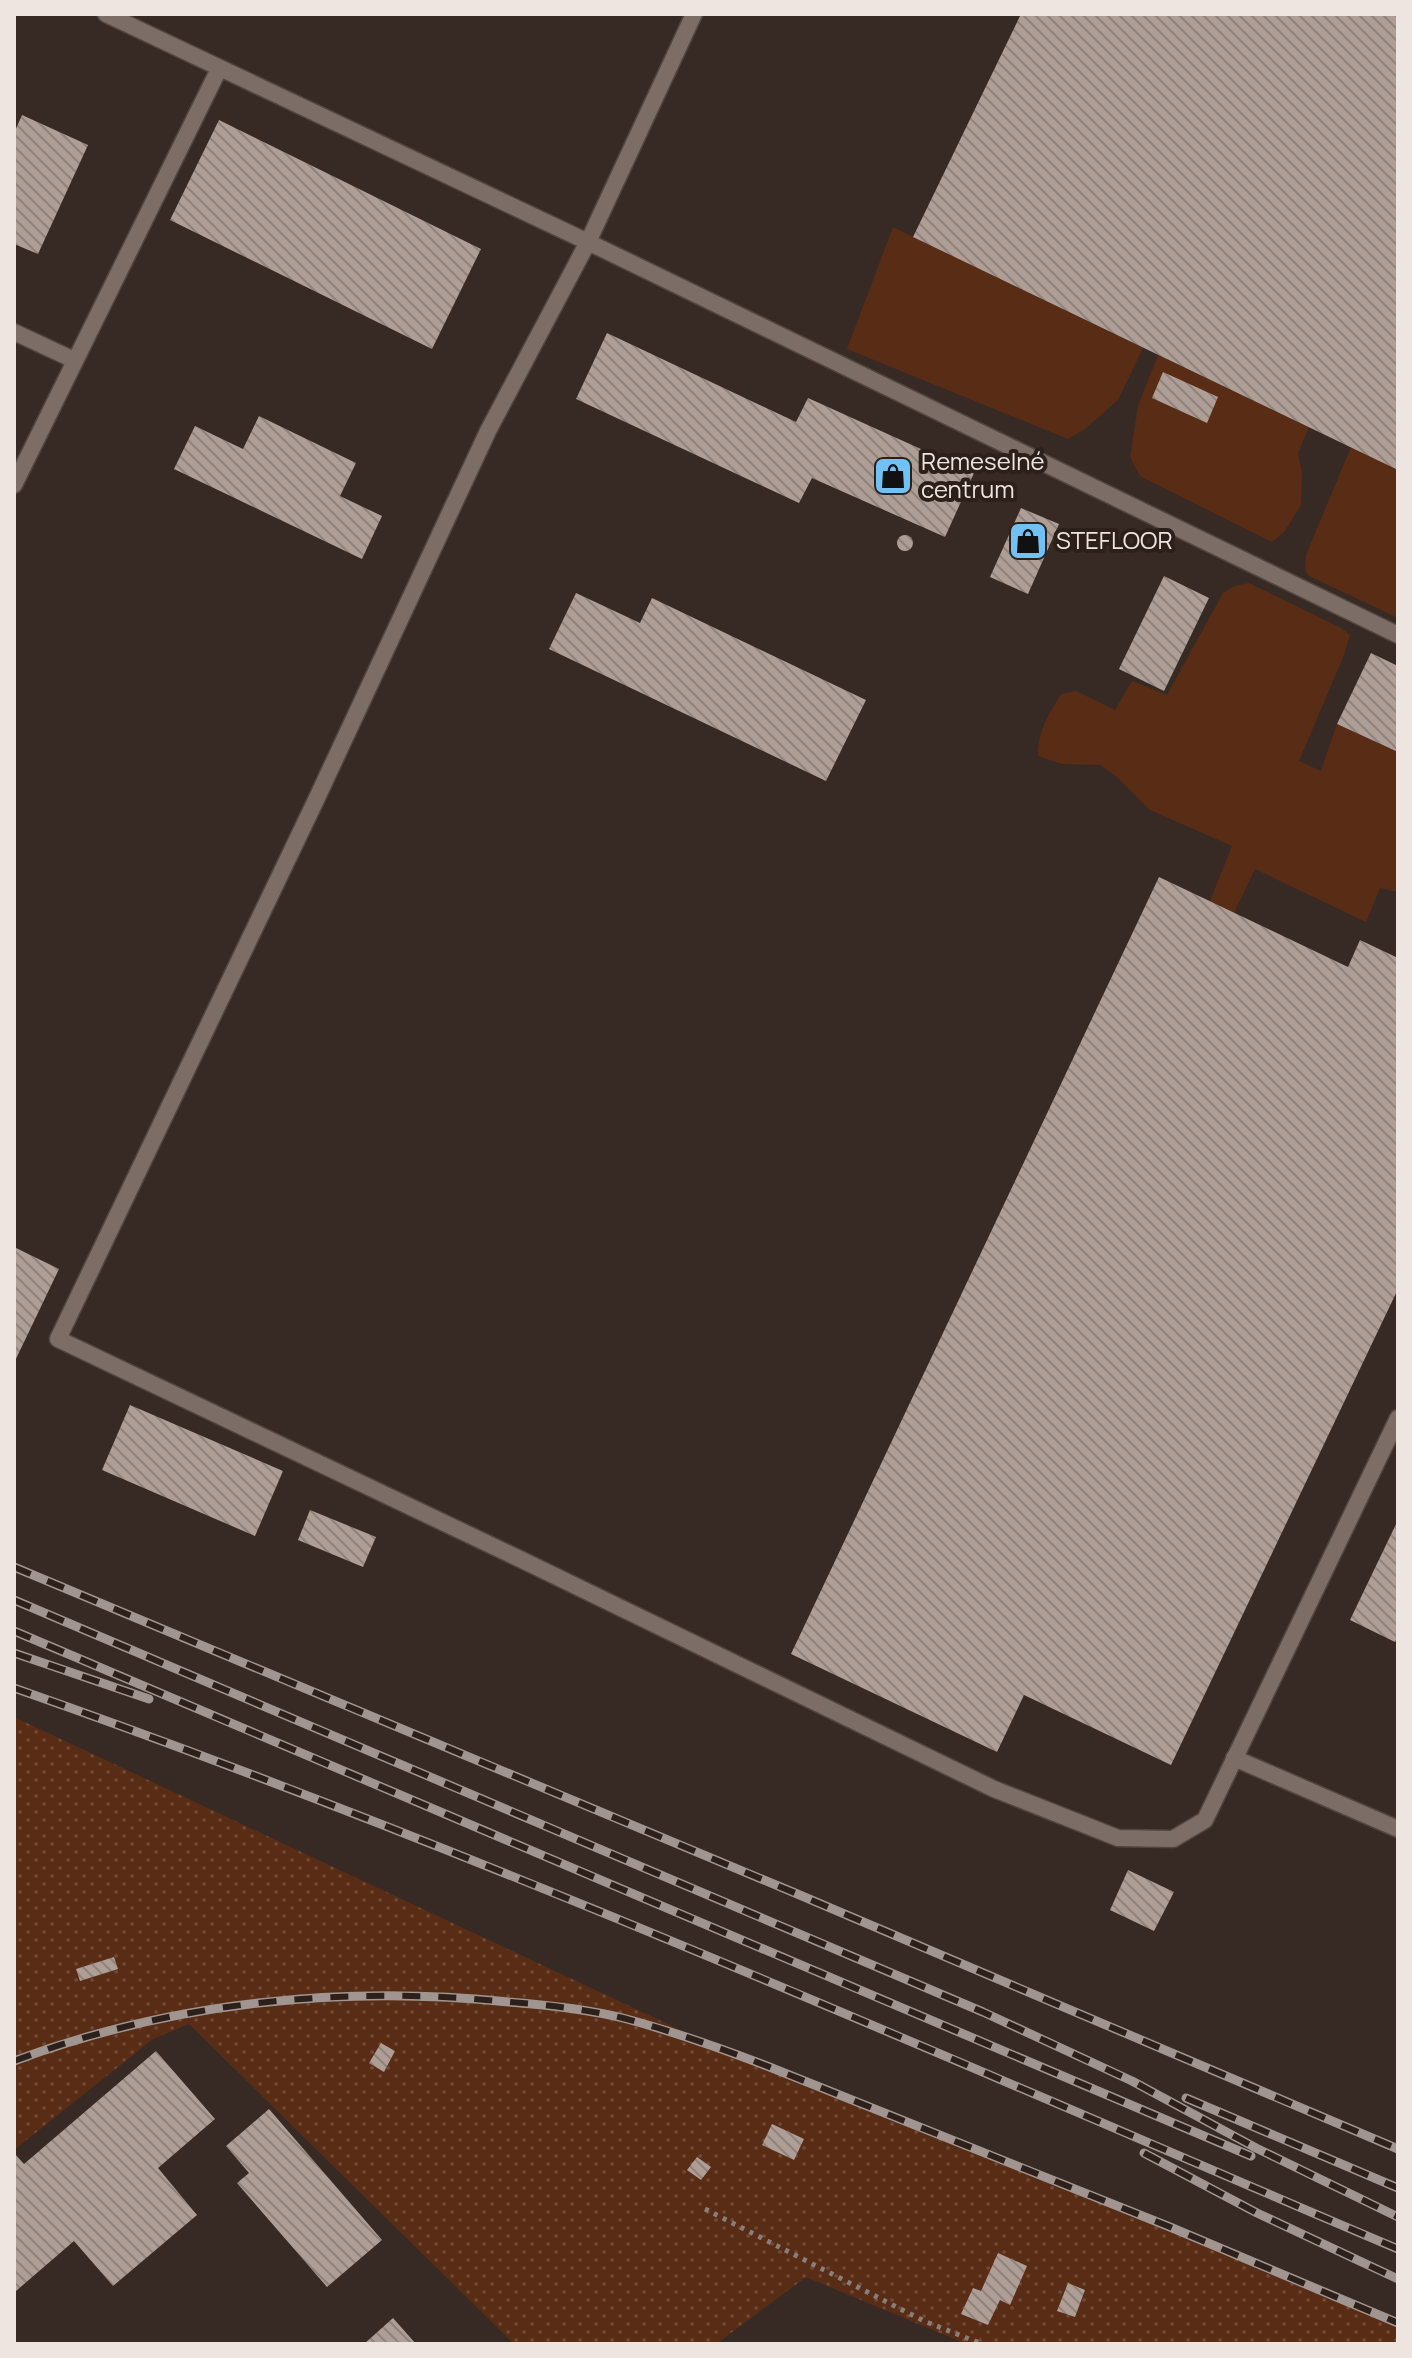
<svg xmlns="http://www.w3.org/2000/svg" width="1412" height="2358" font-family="Manrope,sans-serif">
	<defs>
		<pattern id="garden-dots" width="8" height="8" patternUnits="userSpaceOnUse" patternTransform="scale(2)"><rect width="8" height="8" fill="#592c15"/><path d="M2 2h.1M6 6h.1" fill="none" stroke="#714a37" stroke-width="1.8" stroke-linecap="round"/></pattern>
		<pattern id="building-back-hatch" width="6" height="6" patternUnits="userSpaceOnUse" patternTransform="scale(2)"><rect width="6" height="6" fill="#ae9e96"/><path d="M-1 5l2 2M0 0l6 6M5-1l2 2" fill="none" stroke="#8f837d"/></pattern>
	</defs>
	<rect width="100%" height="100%" fill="#372a24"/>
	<g fill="#592c15">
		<polygon points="893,227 1143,348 1118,400 1085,429 1068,439 847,349"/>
		<polygon points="1158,355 1309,427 1298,453 1302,473 1301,505 1285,531 1272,542 1140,476 1130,457 1138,406"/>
		<polygon points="1351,447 1398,470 1398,618 1309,576 1305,570 1306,555"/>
		<path d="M 1249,583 L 1341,628 L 1350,635 L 1344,655 L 1299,761 L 1321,771 L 1337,724 L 1398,752 L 1398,892 L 1380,888 L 1366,922 L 1255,869 L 1234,913 L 1210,901 L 1232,846 L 1150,810 L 1117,777 L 1100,765 L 1061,764 L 1038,756 C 1038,731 1048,715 1061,694 L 1076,691 L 1115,710 L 1132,681 L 1167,695 L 1223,593 L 1234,586 Z"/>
	</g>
	<polygon fill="url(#garden-dots)" points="14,1717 721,2049 1058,2182 1398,2327 1398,2344 966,2344 806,2277 716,2344 514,2344 189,2024 153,2039 14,2150"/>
	<g fill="url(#building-back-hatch)">
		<polygon points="1021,14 1398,14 1398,470 913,237"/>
		<polygon points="22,115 88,145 38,254 14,244 14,133"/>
		<polygon points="219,120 481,249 432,349 170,220"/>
		<polygon points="607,333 796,422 808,398 974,473 945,537 812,478 799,503 576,399"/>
		<polygon points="1163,372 1218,397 1207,423 1152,398"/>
		<polygon points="259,416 356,463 340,496 382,516 362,559 174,469 195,426 243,449"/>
		<polygon points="1021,508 1059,524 1028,594 990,577"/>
		<circle cx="905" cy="543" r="8"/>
		<polygon points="1164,576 1209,598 1164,691 1119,669"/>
		<polygon points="576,593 640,623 652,598 866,700 826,781 549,649"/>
		<polygon points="1371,653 1398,666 1398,752 1337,724"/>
		<polygon points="1159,877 1348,967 1360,940 1398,958 1398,1289 1171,1765 1024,1695 997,1752 791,1654"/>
		<polygon points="14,1247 59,1269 14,1363"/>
		<polygon points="130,1405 283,1471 255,1536 102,1470"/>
		<polygon points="310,1510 376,1537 363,1567 298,1540"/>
		<polygon points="1398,1520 1398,1636 1395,1642 1350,1620"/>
		<polygon points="1128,1870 1174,1892 1154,1931 1110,1910"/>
		<polygon points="114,1957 118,1969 80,1981 76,1969"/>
		<polygon points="381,2043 395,2051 384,2072 369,2063"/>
		<polygon points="156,2051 215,2119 158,2168 197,2215 113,2286 74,2241 16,2291 14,2288 14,2153 24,2164"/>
		<polygon points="269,2109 382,2240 327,2287 237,2183 249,2173 226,2146"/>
		<polygon points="772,2124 804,2139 794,2160 762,2145"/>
		<polygon points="697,2157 711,2167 701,2180 687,2170"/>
		<polygon points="998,2253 1027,2266 1010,2305 1000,2300 988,2325 961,2314 973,2288 981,2291"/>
		<polygon points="1068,2283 1085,2290 1075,2317 1057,2311"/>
		<polygon points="393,2318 416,2344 364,2344"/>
	</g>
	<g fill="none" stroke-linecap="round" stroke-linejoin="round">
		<defs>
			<g id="service">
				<polyline points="106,14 588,242 694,14"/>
				<polyline points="14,332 74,360"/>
				<polyline points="14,485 219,69"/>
				<polyline points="1398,635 588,242 488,431 316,800 58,1339 520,1559 994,1789 1118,1838 1173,1839 1205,1820 1398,1418"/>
				<polyline points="1234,1758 1398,1829"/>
			</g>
		</defs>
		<use href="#service" stroke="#504540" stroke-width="19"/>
		<polyline stroke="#897e79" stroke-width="5" stroke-dasharray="4 6" stroke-linecap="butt" points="705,2209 924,2321 982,2344"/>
		<use href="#service" stroke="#7c6d66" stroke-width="16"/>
		<defs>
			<g id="rail">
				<polyline points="14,1567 795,1893 1398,2149"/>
				<polyline points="14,1600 983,2012 1132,2081 1256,2148 1398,2217"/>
				<polyline points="14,1631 1251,2156"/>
				<polyline points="14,1653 149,1699"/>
				<path d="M 14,1688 C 484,1852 940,2055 1398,2249"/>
				<path d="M 14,2061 C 171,2002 343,1985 509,2002 C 547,2005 586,2009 623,2018 C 672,2031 720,2048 767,2066 L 1170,2227 L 1398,2323"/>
				<polyline points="1186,2098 1398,2188"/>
				<polyline points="1144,2153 1257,2213 1398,2279"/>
			</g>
		</defs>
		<use href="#rail" stroke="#a09590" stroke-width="9"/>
		<use href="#rail" stroke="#2d201a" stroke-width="6" stroke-dasharray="18" stroke-linecap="butt"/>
	</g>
	<defs>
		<symbol id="shop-square" viewBox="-11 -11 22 22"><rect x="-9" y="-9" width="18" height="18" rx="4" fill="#72c1f5" stroke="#2d201a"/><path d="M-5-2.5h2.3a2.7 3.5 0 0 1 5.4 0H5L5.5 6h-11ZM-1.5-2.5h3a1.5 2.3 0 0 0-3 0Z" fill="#111"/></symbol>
	</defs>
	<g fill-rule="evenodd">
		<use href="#shop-square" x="871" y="454" width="44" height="44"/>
		<use href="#shop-square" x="1006" y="519" width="44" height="44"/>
	</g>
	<g text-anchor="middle" stroke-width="8" stroke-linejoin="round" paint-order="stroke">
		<g font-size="24" fill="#eee5e1" stroke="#2d201a" text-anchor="start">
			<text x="921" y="470">Remeselné<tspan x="921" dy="28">centrum</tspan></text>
			<text x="1056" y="549">STEFLOOR</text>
		</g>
	</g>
	<rect width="1412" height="2358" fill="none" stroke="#eee5e1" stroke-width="32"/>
</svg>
